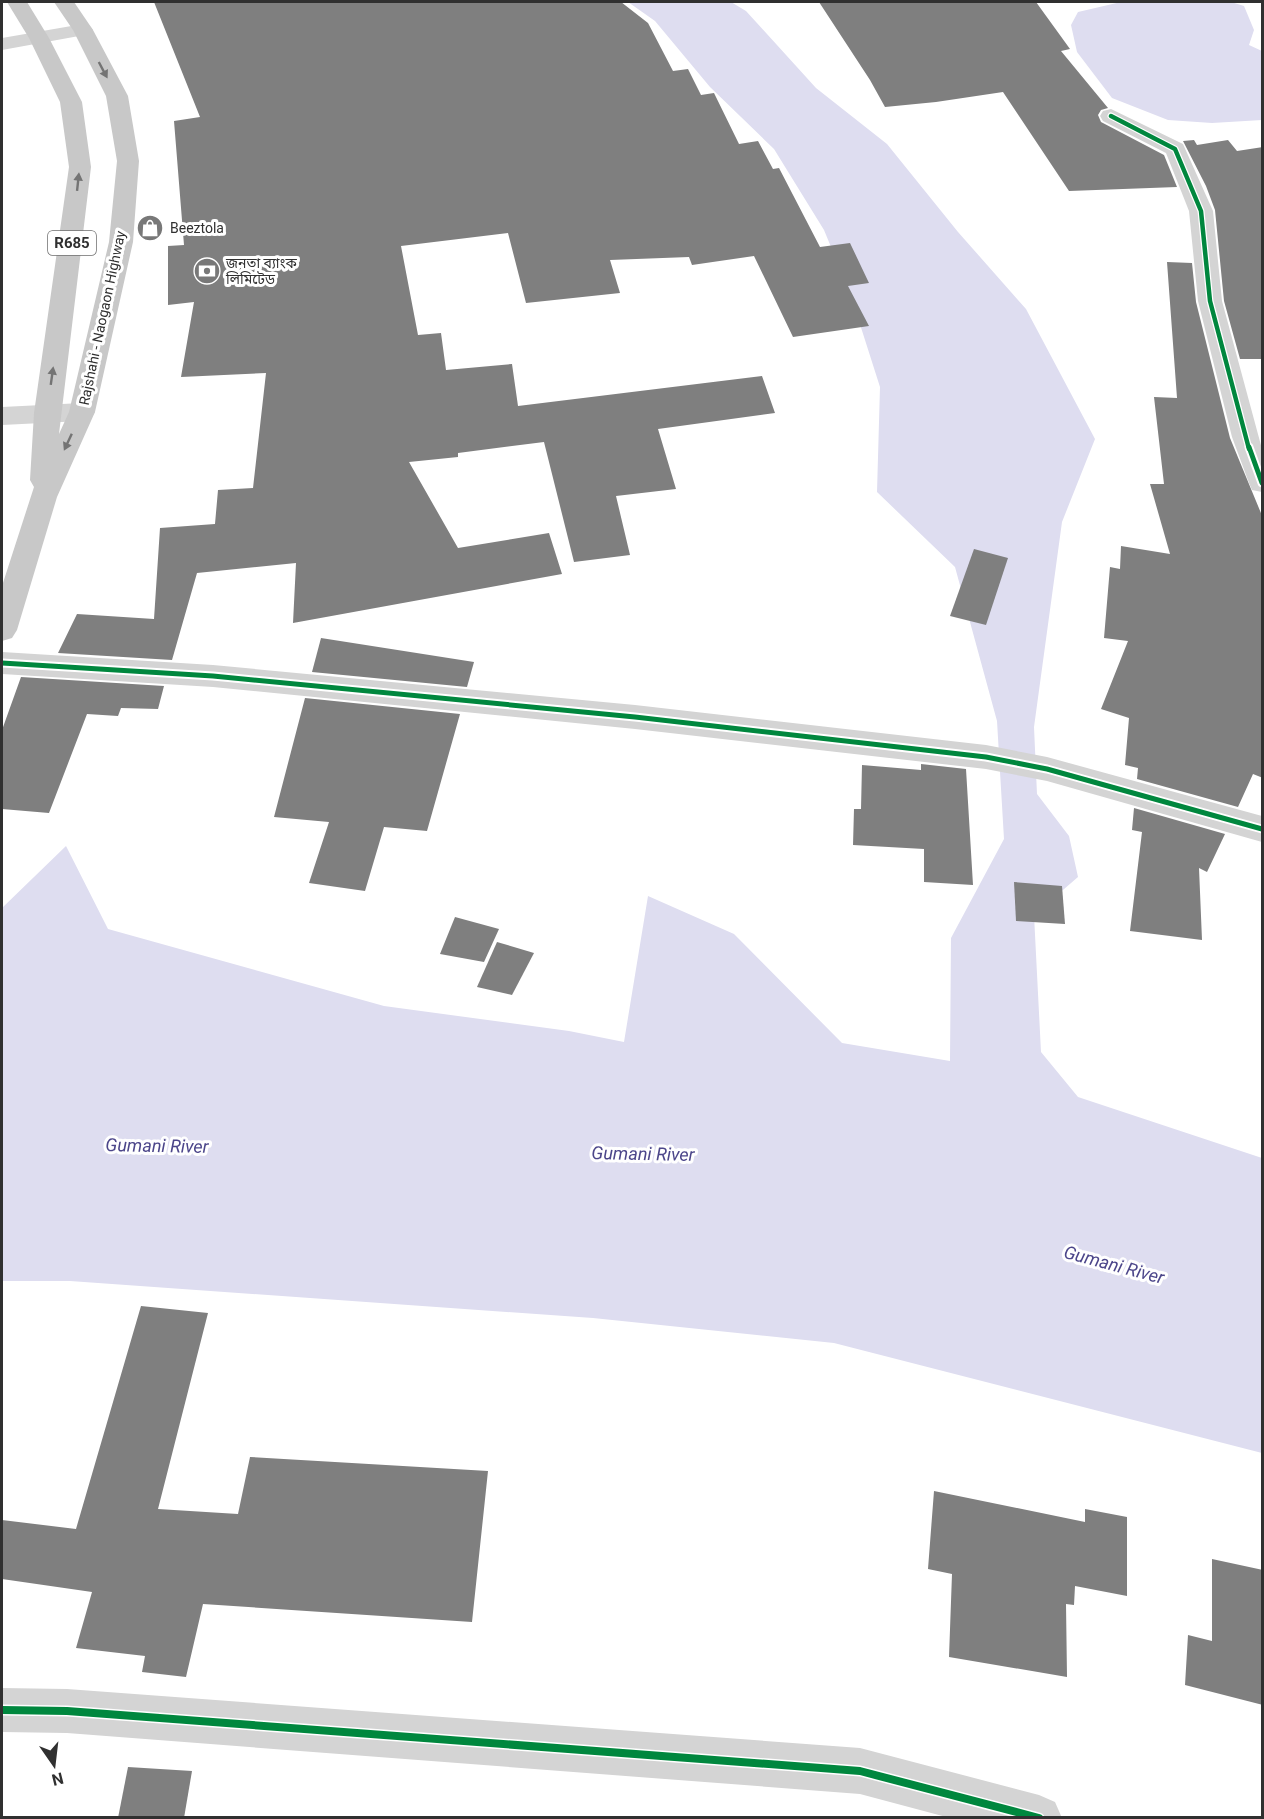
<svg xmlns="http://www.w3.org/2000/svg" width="1264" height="1819" font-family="Roboto,'Noto Sans Bengali',sans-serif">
	<rect width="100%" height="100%" fill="#fff"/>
	<g fill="#deddf0">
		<polygon points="628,2 731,2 746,11 816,88 887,144 958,232 1026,309 1095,439 1062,522 1034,727 1037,794 1069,836 1078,877 1034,915 1041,1052 1078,1097 1262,1158 1262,1453 834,1343 593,1318 70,1281 2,1281 2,908 66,846 108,929 384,1006 569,1031 624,1042 648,896 734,934 842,1043 950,1061 951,938 1004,839 997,721 955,567 877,492 880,387 850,293 824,230 774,149 710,87 655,21"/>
		<polygon points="1121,2 1231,2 1244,6 1254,30 1249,45 1262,51 1262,120 1212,123 1168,120 1112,98 1077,52 1071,25 1078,12"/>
	</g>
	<g fill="#7f7f7f">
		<polygon points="154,2 621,2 648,23 673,71 688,69 701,95 714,93 739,144 758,141 773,169 779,168 820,247 850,243 869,283 848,286 869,326 793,337 754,256 692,265 689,257 610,260 620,293 526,303 508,233 401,246 418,335 441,333 446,370 512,364 518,406 762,376 775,413 658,429 676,489 616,496 630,555 574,562 544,442 458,453 458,457 409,462 458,548 549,533 562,574 293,623 296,563 197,573 172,660 58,653 77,614 154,619 160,528 215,524 218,490 253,488 266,373 181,377 194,302 168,305 168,246 184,245 174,121 200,117"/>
		<polygon points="819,2 1036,2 1070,49 1061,51 1108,108 1101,110 1098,115 1101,122 1164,155 1177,187 1069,191 1003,92 936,102 885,107 870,80"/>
		<polygon points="1194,140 1197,145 1228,140 1237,151 1263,147 1263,359 1240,359 1224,301 1215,210 1206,186 1183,141"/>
		<polygon points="1167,262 1192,263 1196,302 1230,438 1263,518 1263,778 1253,774 1238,807 1137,779 1138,768 1125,765 1129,718 1101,709 1128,641 1104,638 1110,567 1120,569 1121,546 1170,554 1150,484 1164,484 1154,397 1177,398"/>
		<polygon points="974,549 1008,558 986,625 950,616"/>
		<polygon points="321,638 474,662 467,687 312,672"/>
		<polygon points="21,677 164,686 158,709 121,708 118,716 87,714 49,813 2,809 2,730"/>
		<polygon points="305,698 460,714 427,831 384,827 365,891 309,883 329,822 274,817"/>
		<polygon points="921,764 966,769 973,885 924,882 924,849 853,845 854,809 861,809 862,765 921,770"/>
		<polygon points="1134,808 1225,834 1207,872 1199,868 1202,940 1130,931 1142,832 1132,830"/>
		<polygon points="1014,882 1062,886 1065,924 1016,921"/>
		<polygon points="455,917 499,929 484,962 440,954"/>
		<polygon points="497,942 534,953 512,995 477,987"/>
		<polygon points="141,1306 208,1313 158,1509 238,1514 250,1457 488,1471 472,1622 203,1604 186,1677 142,1672 145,1656 76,1648 92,1592 2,1579 2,1520 76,1529"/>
		<polygon points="934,1491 1085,1522 1085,1509 1127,1517 1127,1596 1075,1586 1074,1605 1066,1604 1067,1677 949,1657 952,1574 928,1569"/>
		<polygon points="1212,1559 1263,1570 1263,1705 1185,1685 1188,1635 1212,1641"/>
		<polygon points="128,1767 192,1771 184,1818 118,1818"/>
	</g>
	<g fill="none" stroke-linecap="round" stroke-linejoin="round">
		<g fill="#d4d4d4" fill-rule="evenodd">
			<polygon points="83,24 90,26 93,30 90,34 2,50 2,38"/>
			<polygon points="1111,109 1183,144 1213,211 1222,301 1262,449 1262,492 1252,490 1249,483 1232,437 1198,301 1189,211 1166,153 1103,121 1100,116 1103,111"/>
			<polygon points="82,403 91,406 95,412 91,418 82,421 2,425 2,407"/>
			<polygon points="2,652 213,665 635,705 986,745 1047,757 1262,816 1262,842 1047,781 986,769 635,729 213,687 2,674"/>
			<polygon points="2,1688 67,1689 860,1748 1039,1795 1055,1802 1062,1818 950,1818 860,1794 67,1733 2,1732"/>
		</g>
		<polygon fill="#c8c8c8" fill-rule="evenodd" points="7,2 27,2 49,38 82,102 91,167 59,434 69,412 109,242 117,161 106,96 73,30 54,2 74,2 93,30 128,96 139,161 133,242 95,412 57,497 17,630 12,638 2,641 2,586 34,487 30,480 34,413 69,167 60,102 29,38"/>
		<defs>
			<polyline id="cycleway-far2" points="1111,116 1175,149 1201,211 1210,301 1249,449"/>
			<g id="cycleway-far1">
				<polyline points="1249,447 1262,483"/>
				<polyline points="2,663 213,676 635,717 986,757 1047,769 1262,829"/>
			</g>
			<polyline id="cycleway" points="2,1710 67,1711 860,1771 1039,1818"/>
		</defs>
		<use href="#cycleway-far2" stroke="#fff" stroke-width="7"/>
		<use href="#cycleway-far1" stroke="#fff" stroke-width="9"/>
		<use href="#cycleway" stroke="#fff" stroke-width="11"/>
		<use href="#cycleway-far2" stroke="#00873e" stroke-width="4.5"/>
		<use href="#cycleway-far1" stroke="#00873e" stroke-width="5"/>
		<use href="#cycleway" stroke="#00873e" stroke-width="8"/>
	</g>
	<defs><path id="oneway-solid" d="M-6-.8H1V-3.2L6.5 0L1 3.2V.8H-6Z" transform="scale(1.5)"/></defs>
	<g fill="#747474">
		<use href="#oneway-solid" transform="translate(103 70) rotate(62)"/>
		<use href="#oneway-solid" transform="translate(78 182) rotate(-84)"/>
		<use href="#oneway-solid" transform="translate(52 376) rotate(-82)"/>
		<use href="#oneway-solid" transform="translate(68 442) rotate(115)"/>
	</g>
	<defs>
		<symbol id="shop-disc" viewBox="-11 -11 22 22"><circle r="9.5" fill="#787878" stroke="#fff"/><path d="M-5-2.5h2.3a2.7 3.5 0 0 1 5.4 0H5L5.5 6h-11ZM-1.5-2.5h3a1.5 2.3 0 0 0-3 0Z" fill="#fff"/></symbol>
		<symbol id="bank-disc" viewBox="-11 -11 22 22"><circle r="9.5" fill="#787878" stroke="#fff"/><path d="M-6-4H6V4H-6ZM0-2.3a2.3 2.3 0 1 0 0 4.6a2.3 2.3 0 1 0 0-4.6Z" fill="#fff"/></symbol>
	</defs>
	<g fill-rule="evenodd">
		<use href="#shop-disc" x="135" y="213" width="30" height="30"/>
		<use href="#bank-disc" x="192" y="256" width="30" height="30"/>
	</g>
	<g text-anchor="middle" stroke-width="6" stroke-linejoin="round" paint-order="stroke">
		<g font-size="14" fill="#303030" stroke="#fff" text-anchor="start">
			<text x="170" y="233">Beeztola</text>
			<text x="226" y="268">জনতা ব্যাংক<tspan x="226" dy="16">লিমিটেড</tspan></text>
		</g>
		<g font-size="14" fill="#303030" stroke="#fff">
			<text transform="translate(102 318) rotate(-78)" y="5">Rajshahi - Naogaon Highway</text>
		</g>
		<rect fill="#fff" stroke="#6e6e6e" stroke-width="1.5" x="48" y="231" width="48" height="24" rx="4.5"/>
		<g font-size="15" font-weight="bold" fill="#303030">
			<text x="72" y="248">R685</text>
		</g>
		<g font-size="18" font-style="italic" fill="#4c468a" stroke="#fff">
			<text transform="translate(157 1146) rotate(1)" y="6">Gumani River</text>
			<text transform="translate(643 1154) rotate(1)" y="6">Gumani River</text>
			<text transform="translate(1114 1265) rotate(15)" y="6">Gumani River</text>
		</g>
	</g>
	<rect width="1264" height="1819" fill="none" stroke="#303030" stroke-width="6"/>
	<g transform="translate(54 1765) rotate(166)" stroke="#ffffff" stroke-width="4.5" paint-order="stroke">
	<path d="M0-4.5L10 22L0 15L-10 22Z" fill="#303030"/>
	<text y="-9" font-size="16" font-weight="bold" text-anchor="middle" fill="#303030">N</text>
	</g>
</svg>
